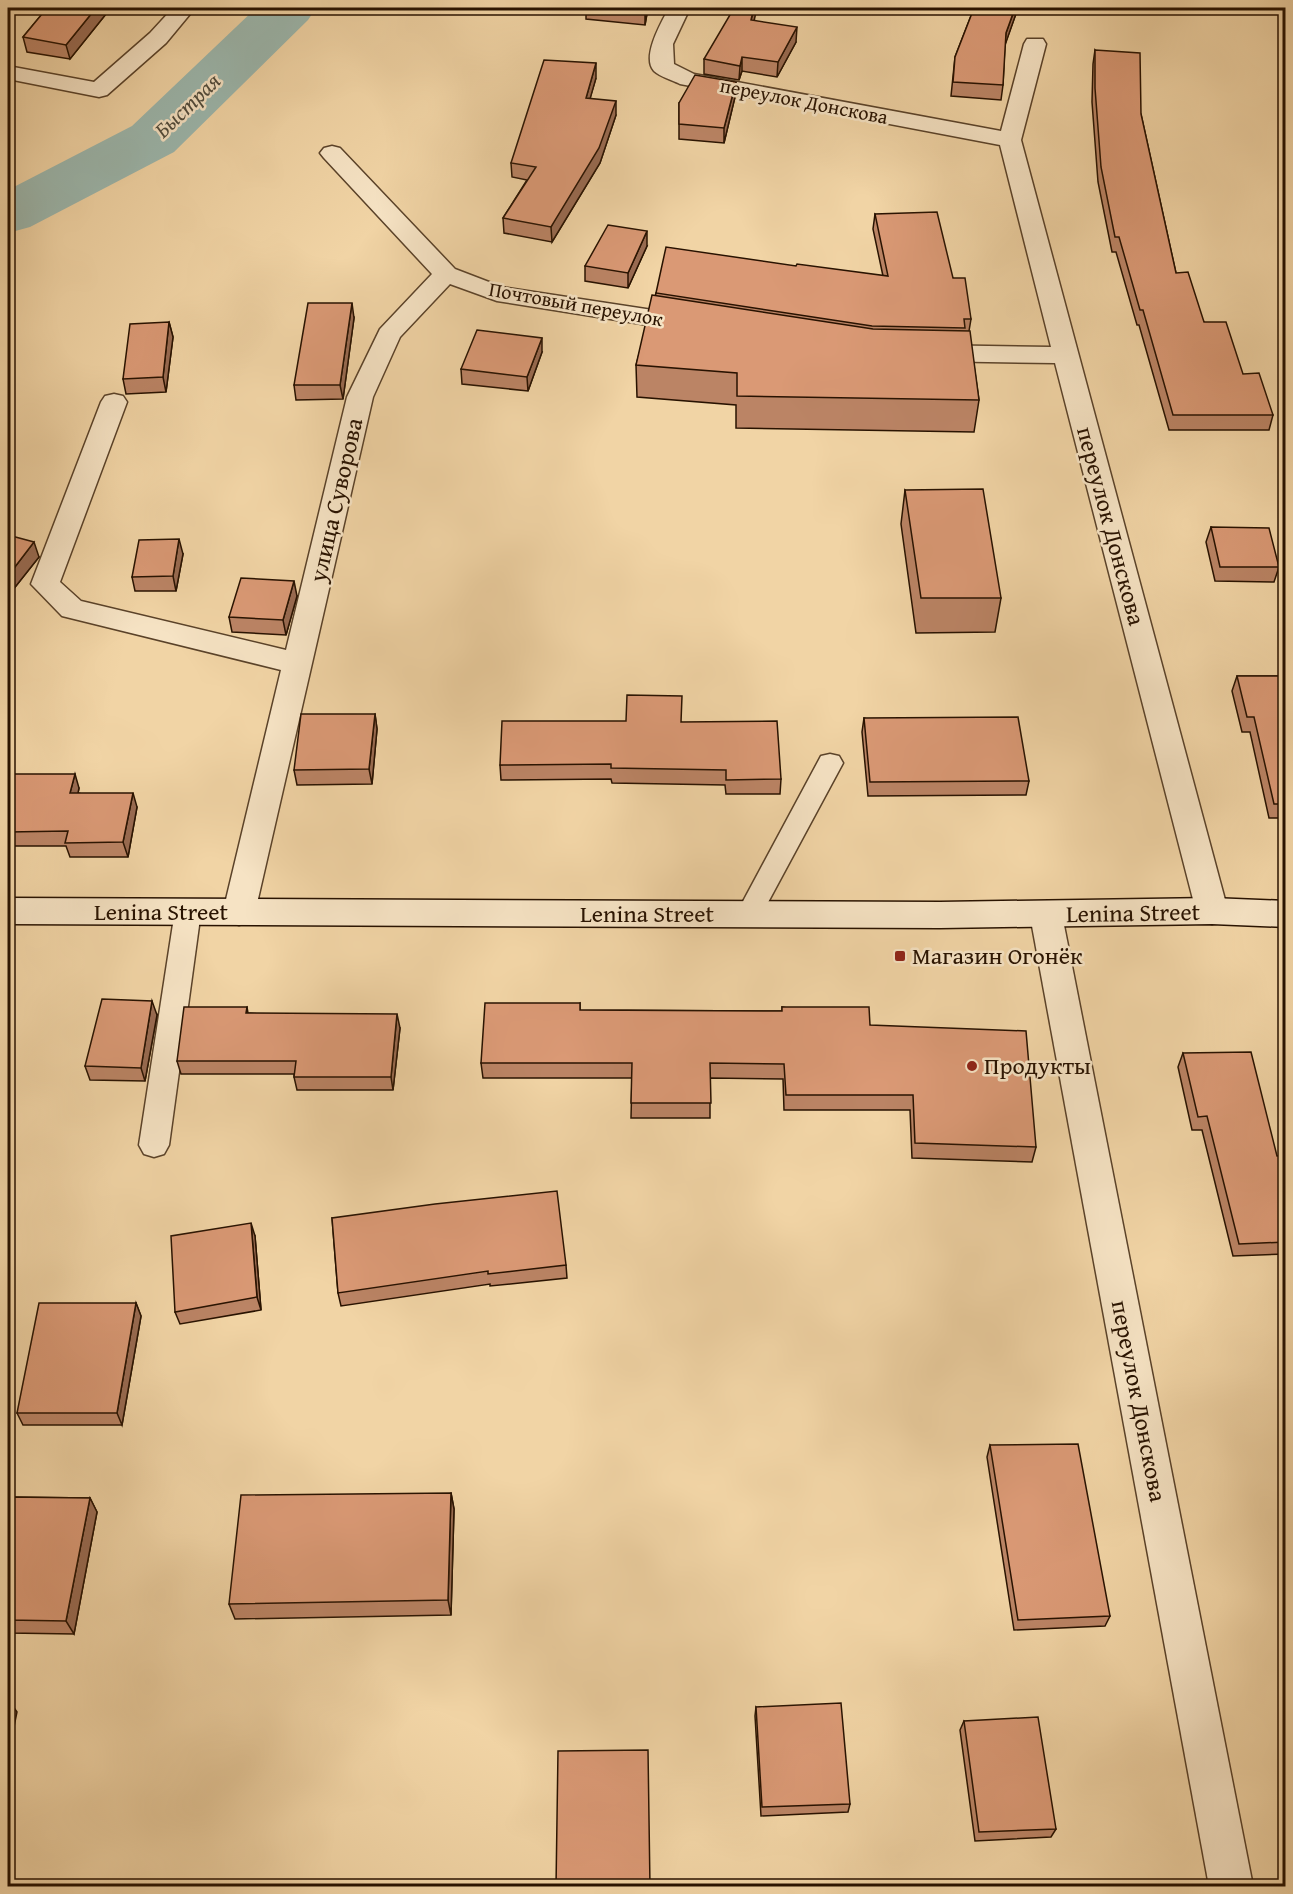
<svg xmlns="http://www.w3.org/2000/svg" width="1293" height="1894" font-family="'Gentium Book Plus',serif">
	<rect width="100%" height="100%" fill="#f1d4a5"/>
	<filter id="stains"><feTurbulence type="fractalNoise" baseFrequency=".00333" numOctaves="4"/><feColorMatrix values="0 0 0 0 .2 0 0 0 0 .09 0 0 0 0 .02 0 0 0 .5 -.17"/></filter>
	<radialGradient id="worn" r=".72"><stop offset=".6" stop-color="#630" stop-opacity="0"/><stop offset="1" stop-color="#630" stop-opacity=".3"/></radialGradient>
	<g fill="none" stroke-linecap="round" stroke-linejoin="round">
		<polygon fill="#9cb7ad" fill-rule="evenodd" points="256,8 316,8 308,20 174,152 30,227 8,233 8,190 132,126"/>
		<defs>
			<g id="lane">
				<polygon points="830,754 839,756 843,763 758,921 749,924 740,921 736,914 740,907 821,756"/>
				<polygon points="188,901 197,904 201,911 169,1145 164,1154 154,1157 144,1154 139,1145 175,911 179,904"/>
			</g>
			<g id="street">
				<polygon points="173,8 195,8 166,43 107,95 99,97 8,79 8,66 94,82 150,33"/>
				<path d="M 669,8 L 690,8 L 673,44 L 674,64 L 694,74 L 1001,131 L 1024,44 L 1027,39 L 1043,39 L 1046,44 L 1021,140 L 1228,911 L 1224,920 L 1212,924 L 1200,920 L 1196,911 L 1055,363 L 927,361 L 918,359 L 914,353 L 918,347 L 927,345 L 1051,347 L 1000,145 L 680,84 C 673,80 660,77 654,71 C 641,57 662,21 669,8 Z"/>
				<polygon points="332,146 340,148 455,269 502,287 692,316 701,319 705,324 701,329 692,332 497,301 450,284 400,337 373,397 255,912 251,921 239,925 227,921 223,912 281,670 62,616 31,584 101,402 105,396 114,394 123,396 127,402 60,582 81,601 286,650 347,397 380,329 432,274 324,158 320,153 324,148"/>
				<polygon points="1046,902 1058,906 1062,915 1253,1886 1209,1886 1030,915 1034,906"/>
			</g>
			<polygon id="secondary" points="8,898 940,902 1212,898 1286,901 1286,927 1212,924 940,928 8,924"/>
		</defs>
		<use href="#lane" stroke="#5a4229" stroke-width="3"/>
		<use href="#street" stroke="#5a4229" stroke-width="3"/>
		<use href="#secondary" stroke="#281200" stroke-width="3"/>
		<use href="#lane" fill="#f6e3c4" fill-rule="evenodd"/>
		<use href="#street" fill="#f6e3c4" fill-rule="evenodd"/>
		<use href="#secondary" fill="#f6e3c4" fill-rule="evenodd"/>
	</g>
	<g fill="#bb8465" stroke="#281200" stroke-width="1.5">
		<polygon points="47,8 109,8 110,9 70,59 27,52 23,37"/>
		<polygon points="586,8 648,8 645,25 586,19"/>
		<polygon points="974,8 1018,8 1005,44 1003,85 1001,100 951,96 955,57"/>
		<polygon points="754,20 796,42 777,77 742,71 739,80 704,74 704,59"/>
		<polygon points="1095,50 1141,114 1176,273 1204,322 1273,415 1269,430 1169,430 1139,325 1137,325 1116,252 1112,252 1098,182 1092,102 1093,64"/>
		<polygon points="596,78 590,98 616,115 600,163 552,242 504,233 503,218 527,180 512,177 511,163"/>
		<polygon points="735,97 724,143 679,139 679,103"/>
		<polygon points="875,214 953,278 971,319 969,331 979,400 974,432 736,428 736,405 637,397 636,365 656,293 796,266 883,276 873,229"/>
		<polygon points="647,246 628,288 585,281 585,266"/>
		<polygon points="354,318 343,399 296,400 294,385"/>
		<polygon points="169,322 173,337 166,392 126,394 123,379"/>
		<polygon points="542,352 528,391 462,384 461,369"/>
		<polygon points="905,490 1001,598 995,632 916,633 901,524"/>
		<polygon points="1211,527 1279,567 1274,582 1215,581 1206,542"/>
		<polygon points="8,535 39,557 12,591 8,590"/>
		<polygon points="183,554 176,591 135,591 132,577"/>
		<polygon points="297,596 286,635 232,632 229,617"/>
		<polygon points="1286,597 1286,614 1283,605"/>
		<polygon points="1237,676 1286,676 1286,818 1269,818 1250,732 1242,732 1232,691"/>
		<polygon points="375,714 377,729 372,784 297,785 294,770"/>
		<polygon points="864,718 1029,781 1026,795 868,796 862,732"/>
		<polygon points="681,722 781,779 780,794 726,794 725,785 612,783 611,779 501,780 500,765"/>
		<polygon points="8,774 79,788 78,793 137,807 128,857 70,857 66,846 8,846"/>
		<polygon points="580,1003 580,1010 782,1011 782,1007 870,1025 1036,1147 1032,1162 912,1158 910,1110 784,1110 783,1079 710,1078 710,1118 631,1118 632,1078 483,1078 481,1063"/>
		<polygon points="247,1007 248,1013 400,1028 393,1090 297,1090 294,1077 294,1074 181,1074 177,1061"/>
		<polygon points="157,1015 145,1081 90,1080 85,1066"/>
		<polygon points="1183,1053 1277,1156 1286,1156 1286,1254 1233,1256 1202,1130 1192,1130 1178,1067"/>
		<polygon points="332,1218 566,1265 567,1278 490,1286 490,1284 341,1306 338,1293"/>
		<polygon points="255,1236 261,1310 180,1324 175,1312"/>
		<polygon points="136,1303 141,1316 122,1425 23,1425 17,1413"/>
		<polygon points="990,1445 1110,1616 1105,1626 1014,1630 987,1457"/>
		<polygon points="451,1493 454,1509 451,1615 235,1619 229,1604"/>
		<polygon points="8,1497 90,1498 97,1512 74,1634 8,1633"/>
		<polygon points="756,1707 850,1804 848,1812 761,1816 755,1716"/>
		<polygon points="964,1721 1056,1829 1051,1837 975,1841 960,1730"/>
	</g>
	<g fill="#996b52" stroke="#281200" stroke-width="1.5">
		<polygon points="96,8 109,8 110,9 70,59 66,45"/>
		<polygon points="645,8 648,8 645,25"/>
		<polygon points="754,8 757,8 751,34 751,20"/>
		<polygon points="1015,8 1018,8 1004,48 1006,33"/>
		<polygon points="797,27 796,42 777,77 778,62"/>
		<polygon points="742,57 742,71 739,80 740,66"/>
		<polygon points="596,63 596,78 586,113 586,98"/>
		<polygon points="736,82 735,97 724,143 724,128"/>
		<polygon points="616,101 616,115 600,163 552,242 551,227"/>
		<polygon points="647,231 647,246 628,288 628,273"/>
		<polygon points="352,303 354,318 343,399 340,385"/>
		<polygon points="169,322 173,337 166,392 163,377"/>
		<polygon points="542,338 542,352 528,391 527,377"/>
		<polygon points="179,539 183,554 176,591 173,576"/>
		<polygon points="34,542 39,557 12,591 8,576"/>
		<polygon points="294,581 297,596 286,635 283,620"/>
		<polygon points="375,714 377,729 372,784 369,769"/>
		<polygon points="75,774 79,788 75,808 70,793"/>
		<polygon points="133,793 137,807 128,857 123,842"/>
		<polygon points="152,1001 157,1015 145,1081 141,1068"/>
		<polygon points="397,1014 400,1028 393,1090 391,1077"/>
		<polygon points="251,1223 255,1236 261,1310 257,1297"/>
		<polygon points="136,1303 141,1316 122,1425 117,1413"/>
		<polygon points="451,1493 454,1509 451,1615 448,1600"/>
		<polygon points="90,1498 97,1512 74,1634 66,1621"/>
		<polygon points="10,1702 17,1712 8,1756 8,1713"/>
	</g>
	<g fill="#da9975" stroke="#281200" stroke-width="1.5">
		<polygon points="47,8 96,8 66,45 23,37"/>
		<polygon points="614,8 645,8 645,10"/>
		<polygon points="734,8 754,8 751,20 797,27 778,62 742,57 740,66 704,59"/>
		<polygon points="974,8 1015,8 1006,33 1003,85 953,82 955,57"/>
		<polygon points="1095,50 1140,53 1141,114 1176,273 1188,272 1204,322 1226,322 1243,374 1259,373 1273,415 1173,415 1143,310 1140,310 1119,237 1115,237 1101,167 1095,88"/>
		<polygon points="544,60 596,63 586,98 616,101 599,148 551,227 503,218 536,167 511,163"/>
		<polygon points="695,75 736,82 724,128 679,124 679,103"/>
		<polygon points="937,212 953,278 965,278 971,319 964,319 965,328 872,326 656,293 666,247 796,266 797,264 888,276 875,214"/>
		<polygon points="608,225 647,231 628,273 585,266"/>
		<polygon points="652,295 873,329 970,331 979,400 737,396 737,373 636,365"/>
		<polygon points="308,303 352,303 340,385 294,385"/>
		<polygon points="169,322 163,377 123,379 130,324"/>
		<polygon points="477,330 542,338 527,377 461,369"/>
		<polygon points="983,489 1001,598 921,598 905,490"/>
		<polygon points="1211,527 1269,528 1279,567 1220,567"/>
		<polygon points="8,535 34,542 8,576"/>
		<polygon points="179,539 173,576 132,577 139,540"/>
		<polygon points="241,578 294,581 283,620 229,617"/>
		<polygon points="1237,676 1286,676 1286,804 1274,804 1254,717 1247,717"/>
		<polygon points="627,695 682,696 681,722 777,721 781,779 726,780 726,770 611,768 611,764 500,765 502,721 626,721"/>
		<polygon points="301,714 375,714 369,769 294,770"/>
		<polygon points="1018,717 1029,781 870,782 864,718"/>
		<polygon points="8,774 75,774 70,793 133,793 123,842 65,843 68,831 8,832"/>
		<polygon points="102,999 152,1001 141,1068 85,1066"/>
		<polygon points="485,1003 580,1003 580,1010 782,1011 782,1007 869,1007 870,1025 1026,1031 1036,1147 915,1143 913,1095 786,1095 784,1064 710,1063 711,1103 631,1103 632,1063 481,1063"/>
		<polygon points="184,1007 247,1007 246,1013 397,1014 391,1077 294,1077 296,1061 177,1061"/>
		<polygon points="1251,1052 1277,1156 1286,1156 1286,1242 1239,1244 1207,1116 1198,1117 1183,1053"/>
		<polygon points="557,1191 566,1265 488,1274 488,1271 338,1293 332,1218 435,1204"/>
		<polygon points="251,1223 257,1297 175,1312 171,1236"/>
		<polygon points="39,1303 136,1303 117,1413 17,1413"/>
		<polygon points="1078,1444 1110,1616 1018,1620 990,1445"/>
		<polygon points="451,1493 448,1600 229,1604 241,1495"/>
		<polygon points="8,1497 90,1498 66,1621 8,1620"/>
		<polygon points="8,1702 10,1702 8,1713"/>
		<polygon points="841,1703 850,1804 762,1807 756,1707"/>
		<polygon points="1038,1717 1056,1829 979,1832 964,1721"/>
		<polygon points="648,1750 650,1887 556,1887 558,1751"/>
	</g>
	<g fill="#8f2418" stroke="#f6e3c4" stroke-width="2">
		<rect x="894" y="950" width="12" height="12" rx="3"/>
		<circle cx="972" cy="1066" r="6"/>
	</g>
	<g text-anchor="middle" stroke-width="5" stroke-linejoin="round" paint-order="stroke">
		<g font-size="20" fill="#281200" stroke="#f6e3c4">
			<text transform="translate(804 101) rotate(11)" y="7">переулок Донскова</text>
			<text transform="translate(576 304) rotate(10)" y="7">Почтовый переулок</text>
		</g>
		<g font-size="22" font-style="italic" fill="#514c3d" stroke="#f6e3c4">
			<text transform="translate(187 105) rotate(-44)" y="8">Быстрая</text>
		</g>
		<g font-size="24" fill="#281200" stroke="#f6e3c4">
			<text transform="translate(336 500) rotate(-77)" y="8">улица Суворова</text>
			<text transform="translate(1111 526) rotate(75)" y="8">переулок Донскова</text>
			<text x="161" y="920">Lenina Street</text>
			<text transform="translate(1133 913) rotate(-1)" y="8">Lenina Street</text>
			<text x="647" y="922">Lenina Street</text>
			<text transform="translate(1139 1401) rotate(79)" y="8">переулок Донскова</text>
		</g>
		<g font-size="24" fill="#281200" stroke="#f6e3c4" text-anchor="start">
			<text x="912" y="964">Магазин Огонёк</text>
			<text x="984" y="1074">Продукты</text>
		</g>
	</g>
	<rect width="1293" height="1894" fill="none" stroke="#f1d4a5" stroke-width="30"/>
	<rect x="9" y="9" width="1275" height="1876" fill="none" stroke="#281200" stroke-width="3"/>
	<rect x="15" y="15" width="1263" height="1864" fill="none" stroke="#281200" stroke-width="1.5"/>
	<rect width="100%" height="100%" filter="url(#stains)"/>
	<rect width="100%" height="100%" fill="url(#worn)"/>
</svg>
